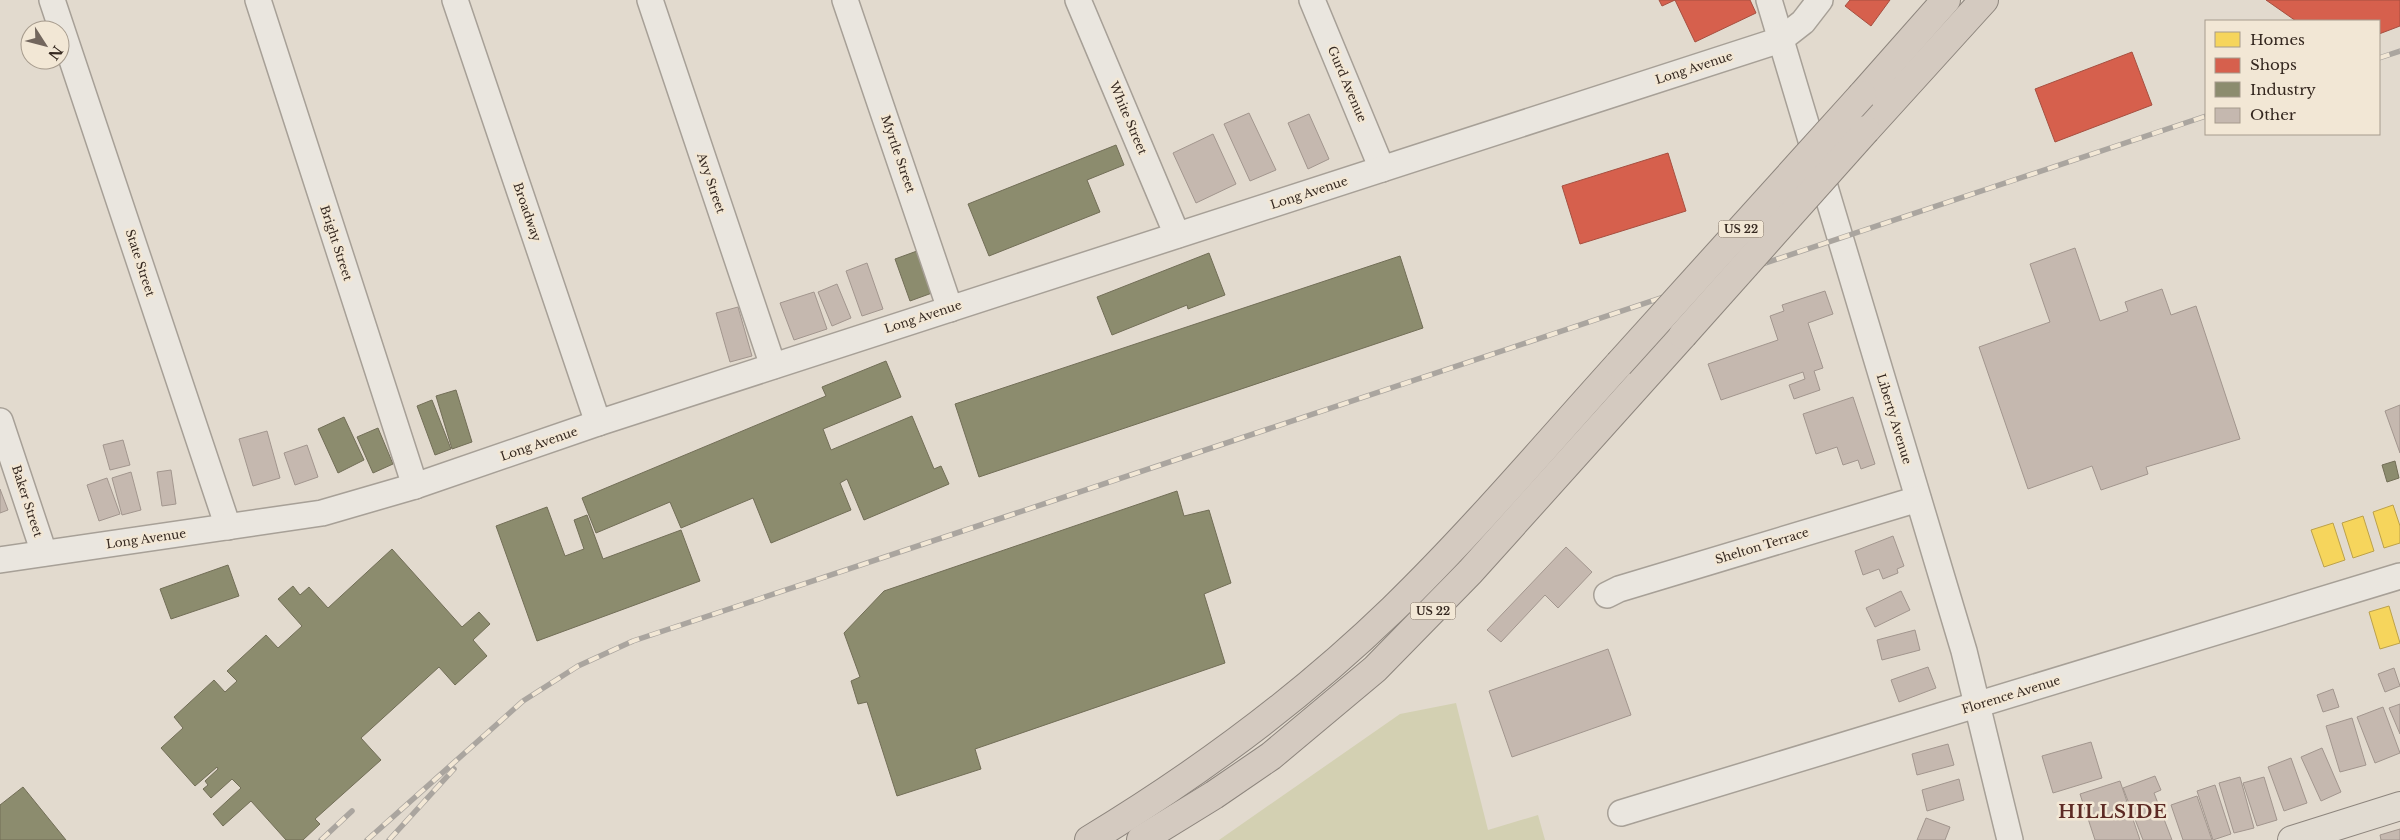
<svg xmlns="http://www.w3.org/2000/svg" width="2400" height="840" font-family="'Libre Baskerville',serif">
	<rect width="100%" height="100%" fill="#e2dace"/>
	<polygon fill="#d3d0b2" points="1456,703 1488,830 1538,815 1545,840 1219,840 1400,714"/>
	<g fill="#f6d55c" stroke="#bca14a">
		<polygon points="2393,505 2400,526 2400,543 2384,548 2373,512"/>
		<polygon points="2363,516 2374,551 2353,558 2342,523"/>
		<polygon points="2333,523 2345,560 2324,567 2311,530"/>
		<polygon points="2389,606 2400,643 2380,649 2369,612"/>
	</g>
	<g fill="#d6604d" stroke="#a64f40">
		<polygon points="1659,0 1675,0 1662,6"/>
		<polygon points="1675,0 1750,0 1756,13 1695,42"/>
		<polygon points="1850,0 1890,0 1871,26 1845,6"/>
		<polygon points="2266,0 2400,0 2400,26 2379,34 2379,21 2296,21"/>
		<polygon points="2132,52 2152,105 2055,142 2035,89"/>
		<polygon points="1668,153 1686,211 1580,244 1562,186"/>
	</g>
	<g fill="#8c8c6e" stroke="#726e57">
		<polygon points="1116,145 1124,165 1087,180 1100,212 989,256 968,204"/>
		<polygon points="917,251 932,293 910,301 895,259"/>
		<polygon points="1209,253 1225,295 1188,309 1187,305 1112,335 1097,297"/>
		<polygon points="1400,256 1423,328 979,477 955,404"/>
		<polygon points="886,361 901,397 823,429 831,450 912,416 934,469 941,466 949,484 864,520 847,479 840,483 851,510 771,543 753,498 681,528 670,502 596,533 582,498 826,396 822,387"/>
		<polygon points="456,390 472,442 452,449 436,396"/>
		<polygon points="432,400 451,449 435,455 417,406"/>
		<polygon points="344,417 364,460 338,473 318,429"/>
		<polygon points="378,428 393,464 373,473 357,437"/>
		<polygon points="2395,461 2399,478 2387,482 2382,465"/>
		<polygon points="1177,491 1184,516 1209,510 1231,583 1204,594 1225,663 975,749 981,769 897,796 867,702 858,704 851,681 860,677 844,633 884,591"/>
		<polygon points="547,507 565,556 584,549 574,520 587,515 603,559 681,530 700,581 537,641 496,526"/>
		<polygon points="392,549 462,627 479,612 490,624 473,640 487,656 455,685 439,667 361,738 381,760 315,819 320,824 303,840 286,840 251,801 223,826 213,814 241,788 232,779 211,798 203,789 208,785 205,781 218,769 217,767 195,786 161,748 183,728 174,717 214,680 225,692 237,681 227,671 266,635 278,648 302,626 278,599 293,586 300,595 309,587 328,608"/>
		<polygon points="228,565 239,596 171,619 160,589"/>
		<polygon points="23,787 66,840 0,840 0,805"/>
	</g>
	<g fill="#c5b8af" stroke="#a2968e">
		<polygon points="1249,113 1276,170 1250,181 1224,124"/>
		<polygon points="1309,114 1329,159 1308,169 1288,123"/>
		<polygon points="1213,134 1236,184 1196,203 1173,153"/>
		<polygon points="2075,248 2100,321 2128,311 2125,302 2162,289 2171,315 2196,306 2240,439 2146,467 2148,474 2101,490 2092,466 2028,489 1979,347 2050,322 2030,264"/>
		<polygon points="867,263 883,309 862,316 846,271"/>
		<polygon points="837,284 851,318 832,326 818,292"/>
		<polygon points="1825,291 1833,314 1808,323 1823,368 1814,371 1820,390 1794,399 1789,385 1805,379 1803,372 1721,400 1708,364 1778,340 1770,316 1784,311 1782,305"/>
		<polygon points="814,292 827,329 794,340 780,303"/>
		<polygon points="738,307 752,356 730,362 716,313"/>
		<polygon points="1853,397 1875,464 1861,469 1858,460 1843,465 1837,447 1816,454 1803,414"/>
		<polygon points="2400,405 2400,453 2385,411"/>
		<polygon points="267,431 280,478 253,486 239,439"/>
		<polygon points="123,440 130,465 110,470 103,445"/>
		<polygon points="307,445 318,477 295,485 284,453"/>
		<polygon points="171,470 176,504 162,506 157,472"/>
		<polygon points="131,472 141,510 122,515 112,478"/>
		<polygon points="107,478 120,514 99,521 87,485"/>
		<polygon points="0,489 8,510 0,513"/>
		<polygon points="1893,536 1904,566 1897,569 1898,573 1883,579 1879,569 1863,575 1855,551"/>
		<polygon points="1566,547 1592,572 1558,608 1545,595 1501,642 1487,630"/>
		<polygon points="1901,591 1910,610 1875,627 1866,608"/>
		<polygon points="1915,630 1920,650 1882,660 1877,640"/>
		<polygon points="1608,649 1631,715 1512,757 1489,691"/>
		<polygon points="1928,667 1936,688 1899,702 1891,680"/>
		<polygon points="2394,668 2400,686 2385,692 2378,674"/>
		<polygon points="2333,689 2339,707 2323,712 2317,695"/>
		<polygon points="2400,704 2400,734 2389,708"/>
		<polygon points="2383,707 2400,753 2375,763 2357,717"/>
		<polygon points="2352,718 2366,765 2340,772 2326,726"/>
		<polygon points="2091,742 2102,778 2053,793 2042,756"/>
		<polygon points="1948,744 1954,765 1917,775 1912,754"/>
		<polygon points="2322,748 2341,792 2321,801 2301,757"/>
		<polygon points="2291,758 2307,803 2284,811 2268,767"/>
		<polygon points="2155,776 2161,790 2154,793 2172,840 2143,840 2123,788"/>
		<polygon points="2240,777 2254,828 2234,833 2219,783"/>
		<polygon points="2264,777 2277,820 2257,826 2243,783"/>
		<polygon points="1959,779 1964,800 1927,811 1922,790"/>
		<polygon points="2120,781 2140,840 2095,840 2080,794"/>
		<polygon points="2215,785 2231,834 2213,840 2197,791"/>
		<polygon points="2197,796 2212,840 2183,840 2171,805"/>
		<polygon points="1926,818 1950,827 1945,840 1917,840"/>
		<polygon points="2400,829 2400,840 2381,840 2380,835"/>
	</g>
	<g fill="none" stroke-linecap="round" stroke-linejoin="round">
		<defs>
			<g id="minor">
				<polyline points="52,0 228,527"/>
				<polyline points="258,0 415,486"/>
				<polyline points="455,0 598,423"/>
				<polyline points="650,0 773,366"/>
				<polyline points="845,0 950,309"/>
				<polyline points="1078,0 1177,235"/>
				<polyline points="1312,0 1382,169"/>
				<polyline points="1769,0 1964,651 2010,840"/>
				<polyline points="0,421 44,553"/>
				<polyline points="0,560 322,513 415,486 598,423 1780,40 1803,22 1820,0"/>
				<polyline points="1607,595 1619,589 1918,499"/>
				<polyline points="1621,813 2400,576"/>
			</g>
			<polyline id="major" points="2292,840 2400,806"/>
			<g id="highway">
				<polyline points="1862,95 1946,0"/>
				<polyline points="1866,130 1984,0"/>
				<path d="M 1089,840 C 1198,774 1302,697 1393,609 C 1473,531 1545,446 1619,364"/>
				<polyline points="1141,840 1214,795 1271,756 1375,669 1470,572 1683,335"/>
			</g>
		</defs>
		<use href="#minor" stroke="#a7a097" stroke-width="28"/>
		<use href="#major" stroke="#8d857d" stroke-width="30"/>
		<use href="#highway" stroke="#8d857d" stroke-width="30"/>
		<use href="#minor" stroke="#eae6df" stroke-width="25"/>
		<use href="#major" stroke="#e1dbd1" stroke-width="28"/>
		<use href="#highway" stroke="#d4cac0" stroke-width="28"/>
		<defs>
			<g id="rail">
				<polyline points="2379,58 2400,51"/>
				<polyline points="321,840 352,811"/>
				<polyline points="367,840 523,701 578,666 633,641 2206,116"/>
				<polyline points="389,840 454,769"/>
			</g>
		</defs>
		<use href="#rail" stroke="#aaa59f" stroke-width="5.5"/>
		<use href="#rail" stroke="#f2e7d5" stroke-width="4" stroke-dasharray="11" stroke-linecap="butt"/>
		<defs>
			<g id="highway-bridge">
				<polyline points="1683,335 1866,130"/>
				<polyline points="1619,364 1862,95"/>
			</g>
		</defs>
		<use href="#highway-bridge" stroke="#8d857d" stroke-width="30" stroke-linecap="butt"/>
		<use href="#highway-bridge" stroke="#d4cac0" stroke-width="28"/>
	</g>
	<g text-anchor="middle" stroke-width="5" stroke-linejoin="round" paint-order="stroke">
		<g fill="#f2e7d5" stroke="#6e6156" stroke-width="1">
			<rect x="1718.5" y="220.5" width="45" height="17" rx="4"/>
			<rect x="1410.5" y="602.5" width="45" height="17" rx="4"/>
		</g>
		<g font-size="11" font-weight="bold" fill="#352820">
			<text x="1741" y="233">US 22</text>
			<text x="1433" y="615">US 22</text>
		</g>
		<g font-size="12" fill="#352820" stroke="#f2e7d5">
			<text transform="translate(1694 68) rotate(-18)" y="4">Long Avenue</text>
			<text transform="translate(1347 84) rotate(67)" y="4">Gurd Avenue</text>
			<text transform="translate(1128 118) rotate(67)" y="4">White Street</text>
			<text transform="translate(898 154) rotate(71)" y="4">Myrtle Street</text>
			<text transform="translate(711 183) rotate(71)" y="4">Avy Street</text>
			<text transform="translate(1309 193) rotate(-18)" y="4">Long Avenue</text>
			<text transform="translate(527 212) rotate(71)" y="4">Broadway</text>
			<text transform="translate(336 243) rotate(72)" y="4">Bright Street</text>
			<text transform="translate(140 263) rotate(72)" y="4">State Street</text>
			<text transform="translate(923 317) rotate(-18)" y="4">Long Avenue</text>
			<text transform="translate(1894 419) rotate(73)" y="4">Liberty Avenue</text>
			<text transform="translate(539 444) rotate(-19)" y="4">Long Avenue</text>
			<text transform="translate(27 501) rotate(72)" y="4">Baker Street</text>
			<text transform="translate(146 539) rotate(-8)" y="4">Long Avenue</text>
			<text transform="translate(1762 546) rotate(-17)" y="4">Shelton Terrace</text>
			<text transform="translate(2011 695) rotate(-17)" y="4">Florence Avenue</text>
		</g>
		<g font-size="18" font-weight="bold" letter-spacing="1" fill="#5d2a24" stroke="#f2e7d5">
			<text x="2113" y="818">HILLSIDE</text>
		</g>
	</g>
	<rect x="2205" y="20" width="175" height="115" fill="#f2e7d5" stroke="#a69b8d"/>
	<rect x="2215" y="32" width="25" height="15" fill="#f6d55c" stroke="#a69b8d"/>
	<text x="2250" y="45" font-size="15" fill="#352820">Homes</text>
	<rect x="2215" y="58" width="25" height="15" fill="#d6604d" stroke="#a69b8d"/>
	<text x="2250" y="70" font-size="15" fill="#352820">Shops</text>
	<rect x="2215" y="82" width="25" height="15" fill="#8c8c6e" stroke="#a69b8d"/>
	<text x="2250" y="95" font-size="15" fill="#352820">Industry</text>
	<rect x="2215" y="108" width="25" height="15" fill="#c5b8af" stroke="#a69b8d"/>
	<text x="2250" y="120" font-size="15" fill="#352820">Other</text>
	<g transform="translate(45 45) rotate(126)"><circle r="24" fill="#f2e7d5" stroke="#a69b8d"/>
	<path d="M0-4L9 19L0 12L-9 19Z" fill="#72665d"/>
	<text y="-8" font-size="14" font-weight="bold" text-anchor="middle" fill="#352820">N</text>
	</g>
</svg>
